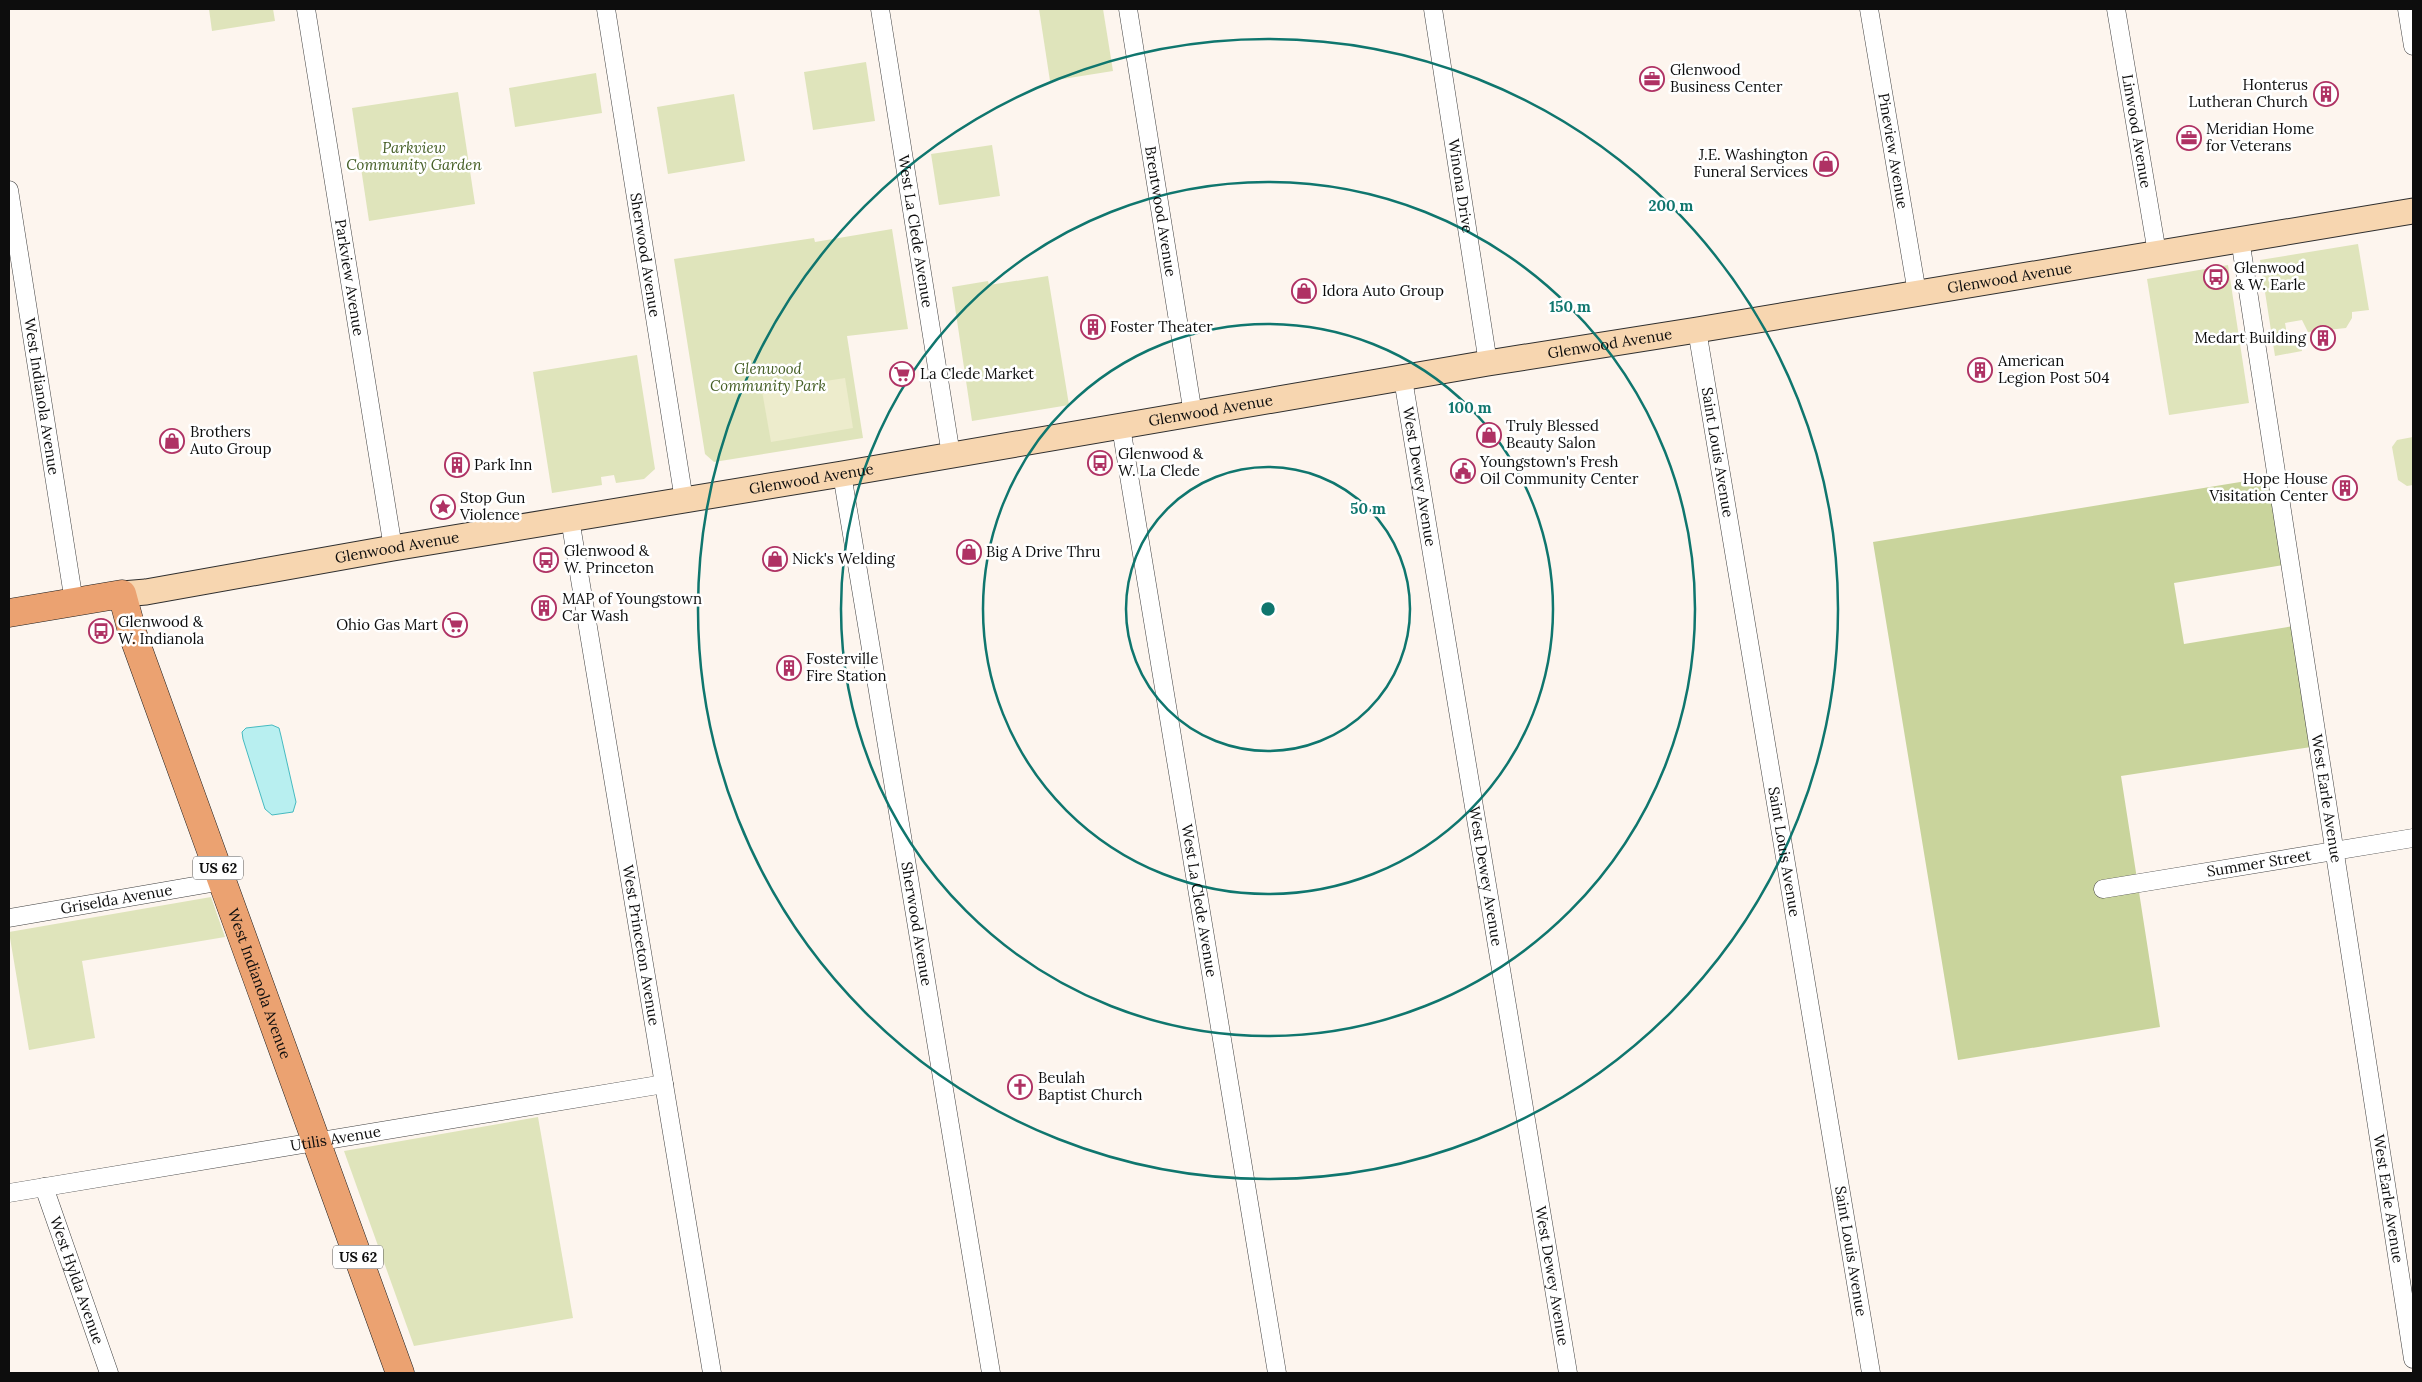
<svg xmlns="http://www.w3.org/2000/svg" width="2422" height="1382" font-family="Lora,serif">
	<rect width="100%" height="100%" fill="#fdf5ee"/>
	<g fill="#dfe4bb">
		<polygon points="209,9 273,9 275,21 212,31"/>
		<polygon points="1039,9 1103,9 1113,71 1050,81"/>
		<polygon points="866,62 875,121 813,130 804,72"/>
		<polygon points="596,73 602,113 515,127 509,88"/>
		<polygon points="458,92 475,204 369,221 352,108"/>
		<polygon points="734,94 745,161 668,174 657,107"/>
		<polygon points="992,145 1000,196 939,205 931,154"/>
		<polygon points="892,229 908,329 847,336 863,438 714,462 705,454 674,259 814,238 815,242"/>
		<polygon points="2358,244 2369,310 2352,312 2352,318 2346,328 2308,332 2302,320 2285,323 2289,345 2301,343 2302,351 2275,356 2260,260"/>
		<polygon points="2228,265 2249,403 2169,415 2147,279"/>
		<polygon points="1048,276 1069,405 972,421 952,287 988,281 989,285"/>
		<polygon points="637,355 655,469 644,479 616,483 614,475 601,477 602,485 552,493 533,372"/>
		<polygon points="2413,437 2413,485 2407,486 2398,480 2392,447 2397,440"/>
		<polygon points="211,897 225,937 82,961 95,1038 29,1050 9,932"/>
		<polygon points="538,1117 573,1318 414,1346 344,1151"/>
	</g>
	<polygon fill="#c9d49c" points="2277,476 2290,564 2174,583 2184,644 2300,625 2318,746 2121,776 2160,1027 1958,1060 1873,542"/>
	<polygon fill="#edeccc" points="845,378 853,428 771,442 762,391"/>
	<polygon fill="#b8eff0" stroke="#46bac0" points="272,725 279,728 281,736 296,802 293,812 272,815 265,809 243,739 242,732 246,728"/>
	<g fill="none" stroke-linecap="round" stroke-linejoin="round">
		<defs>
			<g id="street">
				<path id="s1" d="M 306,9 L 393,548"/>
				<path id="s2" d="M 606,9 L 684,500"/>
				<path id="s3" d="M 880,9 L 951,455"/>
				<path id="s4" d="M 1128,9 L 1193,414"/>
				<path id="s5" d="M 1433,9 L 1488,363"/>
				<path id="s6" d="M 1869,9 L 1917,293"/>
				<path id="s7" d="M 2116,9 L 2157,253"/>
				<polyline points="2407,9 2413,46"/>
				<path id="s8" d="M 9,190 L 74,602"/>
				<path id="s9" d="M 2240,239 L 2413,1359"/>
				<path id="s10" d="M 1697,330 L 1871,1373"/>
				<path id="s11" d="M 1403,379 L 1568,1373"/>
				<path id="s12" d="M 1121,427 L 1277,1373"/>
				<path id="s13" d="M 842,474 L 991,1373"/>
				<path id="s14" d="M 570,519 L 712,1373"/>
				<path id="s15" d="M 2103,889 L 2413,838"/>
				<path id="s16" d="M 9,918 L 223,881"/>
				<path id="s17" d="M 44,1187 L 109,1373"/>
				<path id="s18" d="M 9,1193 L 664,1084"/>
			</g>
			<g id="secondary">
				<path id="s19" d="M 122,594 L 146,592 L 393,548 L 842,474 L 1488,363 L 1697,330 L 2413,211"/>
			</g>
			<g id="primary">
				<path id="s20" d="M 9,613 L 122,594 L 133,635 L 400,1373"/>
			</g>
		</defs>
		<use href="#street" stroke="#404040" stroke-width="19"/>
		<use href="#secondary" stroke="#2f2f2f" stroke-width="27"/>
		<use href="#primary" stroke="#1e1e1e" stroke-width="29"/>
		<use href="#street" stroke="#fff" stroke-width="18"/>
		<use href="#secondary" stroke="#f7d6b0" stroke-width="25"/>
		<use href="#primary" stroke="#eba271" stroke-width="28"/>
	</g>
	<g fill="none" stroke="#0f766e" stroke-width="2.5">
		<circle cx="1268" cy="609" r="142"/>
		<circle cx="1268" cy="609" r="285"/>
		<circle cx="1268" cy="609" r="427"/>
		<circle cx="1268" cy="609" r="570"/>
	</g>
	<defs>
		<symbol id="office-ring" viewBox="-11 -11 22 22"><circle r="9.5" fill="#fff" stroke="#af3264" stroke-width="1.5"/><path d="M-6-3h4V-5.5h4V-3h4V5H-6ZM-1-4.5V-3h2v-1.5ZM-6 0V1H6V0Z" fill="#af3264"/></symbol>
		<symbol id="building-ring" viewBox="-11 -11 22 22"><circle r="9.5" fill="#fff" stroke="#af3264" stroke-width="1.5"/><path d="M-4-6H4V6H1V3H-1V6H-4ZM-2.5-4.3h1.7v1.8h-1.7ZM.8-4.3h1.7v1.8H.8ZM-2.5-1h1.7V.8h-1.7ZM.8-1h1.7V.8H.8Z" fill="#af3264"/></symbol>
		<symbol id="shop-ring" viewBox="-11 -11 22 22"><circle r="9.5" fill="#fff" stroke="#af3264" stroke-width="1.5"/><path d="M-5-2.5h2.3a2.7 3.5 0 0 1 5.4 0H5L5.5 6h-11ZM-1.5-2.5h3a1.5 2.3 0 0 0-3 0Z" fill="#af3264"/></symbol>
		<symbol id="bus-ring" viewBox="-11 -11 22 22"><circle r="9.5" fill="#fff" stroke="#af3264" stroke-width="1.5"/><path d="M-5-6H5V4H4V6H2V4H-2V6H-4V4H-5ZM-3.5-4V0h7V-4ZM-3.5 1.2v1.5H-2V1.2ZM2 1.2v1.5H3.5V1.2Z" fill="#af3264"/></symbol>
		<symbol id="supermarket-ring" viewBox="-11 -11 22 22"><circle r="9.5" fill="#fff" stroke="#af3264" stroke-width="1.5"/><path d="M-6-5.5h2.5l.6 2H6L4.5 2H-2.5L-4.4-4H-6ZM-1.5 3.2a1.3 1.3 0 1 0 .1 0ZM3 3.2a1.3 1.3 0 1 0 .1 0Z" fill="#af3264"/></symbol>
		<symbol id="civic-ring" viewBox="-11 -11 22 22"><circle r="9.5" fill="#fff" stroke="#af3264" stroke-width="1.5"/><path d="M-.6-6.5H3V-4.5H.6V-3L4-1V1h2V6H-6V1h2V-1L-.6-3ZM-1.2 2.5V6h2.4V2.5Z" fill="#af3264"/></symbol>
		<symbol id="sight-ring" viewBox="-11 -11 22 22"><circle r="9.5" fill="#fff" stroke="#af3264" stroke-width="1.5"/><path d="M0-6L1.8-2.2L6-1.7L2.9 1.2L3.7 5.4L0 3.3L-3.7 5.4L-2.9 1.2L-6-1.7L-1.8-2.2Z" fill="#af3264"/></symbol>
		<symbol id="church-ring" viewBox="-11 -11 22 22"><circle r="9.5" fill="#fff" stroke="#af3264" stroke-width="1.5"/><path d="M-1.2-6h2.4v3.5h3.3v2.4h-3.3V6h-2.4V-.1h-3.3v-2.4h3.3Z" fill="#af3264"/></symbol>
	</defs>
	<g fill-rule="evenodd">
		<use href="#office-ring" x="1638" y="65" width="28" height="28"/>
		<use href="#building-ring" x="2312" y="80" width="28" height="28"/>
		<use href="#office-ring" x="2175" y="124" width="28" height="28"/>
		<use href="#shop-ring" x="1812" y="150" width="28" height="28"/>
		<use href="#bus-ring" x="2202" y="263" width="28" height="28"/>
		<use href="#shop-ring" x="1290" y="277" width="28" height="28"/>
		<use href="#building-ring" x="1079" y="313" width="28" height="28"/>
		<use href="#building-ring" x="2309" y="324" width="28" height="28"/>
		<use href="#building-ring" x="1966" y="356" width="28" height="28"/>
		<use href="#supermarket-ring" x="888" y="360" width="28" height="28"/>
		<use href="#shop-ring" x="1475" y="421" width="28" height="28"/>
		<use href="#shop-ring" x="158" y="427" width="28" height="28"/>
		<use href="#bus-ring" x="1086" y="449" width="28" height="28"/>
		<use href="#building-ring" x="443" y="451" width="28" height="28"/>
		<use href="#civic-ring" x="1449" y="457" width="28" height="28"/>
		<use href="#building-ring" x="2331" y="474" width="28" height="28"/>
		<use href="#sight-ring" x="429" y="493" width="28" height="28"/>
		<use href="#shop-ring" x="955" y="538" width="28" height="28"/>
		<use href="#shop-ring" x="761" y="545" width="28" height="28"/>
		<use href="#bus-ring" x="532" y="546" width="28" height="28"/>
		<use href="#building-ring" x="530" y="594" width="28" height="28"/>
		<use href="#supermarket-ring" x="441" y="611" width="28" height="28"/>
		<use href="#bus-ring" x="87" y="617" width="28" height="28"/>
		<use href="#building-ring" x="775" y="654" width="28" height="28"/>
		<use href="#church-ring" x="1006" y="1073" width="28" height="28"/>
	</g>
	<g text-anchor="middle" stroke-width="5" stroke-linejoin="round" paint-order="stroke">
		<g fill="#fff" stroke="#565656" stroke-width="1">
			<rect x="193" y="856.5" width="50" height="23" rx="4"/>
			<rect x="333" y="1245.5" width="50" height="23" rx="4"/>
		</g>
		<g font-size="14" font-weight="bold" fill="#0d0d0d">
			<text x="218" y="873">US 62</text>
			<text x="358" y="1262">US 62</text>
		</g>
		<g font-size="15" fill="#0d0d0d" stroke="#fff" text-anchor="start">
			<text x="1670" y="75">Glenwood<tspan x="1670" dy="17">Business Center</tspan></text>
			<text x="2308" y="90" text-anchor="end">Honterus<tspan x="2308" dy="17">Lutheran Church</tspan></text>
			<text x="2206" y="134">Meridian Home<tspan x="2206" dy="17">for Veterans</tspan></text>
			<text x="1808" y="160" text-anchor="end">J.E. Washington<tspan x="1808" dy="17">Funeral Services</tspan></text>
			<text x="2234" y="273">Glenwood<tspan x="2234" dy="17">&amp; W. Earle</tspan></text>
			<text x="1322" y="296">Idora Auto Group</text>
			<text x="1110" y="332">Foster Theater</text>
			<text x="2306" y="343" text-anchor="end">Medart Building</text>
			<text x="1998" y="366">American<tspan x="1998" dy="17">Legion Post 504</tspan></text>
			<text x="920" y="379">La Clede Market</text>
			<text x="1506" y="431">Truly Blessed<tspan x="1506" dy="17">Beauty Salon</tspan></text>
			<text x="190" y="437">Brothers<tspan x="190" dy="17">Auto Group</tspan></text>
			<text x="1118" y="459">Glenwood &amp;<tspan x="1118" dy="17">W. La Clede</tspan></text>
			<text x="1480" y="467">Youngstown's Fresh<tspan x="1480" dy="17">Oil Community Center</tspan></text>
			<text x="474" y="470">Park Inn</text>
			<text x="2328" y="484" text-anchor="end">Hope House<tspan x="2328" dy="17">Visitation Center</tspan></text>
			<text x="460" y="503">Stop Gun<tspan x="460" dy="17">Violence</tspan></text>
			<text x="564" y="556">Glenwood &amp;<tspan x="564" dy="17">W. Princeton</tspan></text>
			<text x="986" y="557">Big A Drive Thru</text>
			<text x="792" y="564">Nick's Welding</text>
			<text x="562" y="604">MAP of Youngstown<tspan x="562" dy="17">Car Wash</tspan></text>
			<text x="118" y="627">Glenwood &amp;<tspan x="118" dy="17">W. Indianola</tspan></text>
			<text x="438" y="630" text-anchor="end">Ohio Gas Mart</text>
			<text x="806" y="664">Fosterville<tspan x="806" dy="17">Fire Station</tspan></text>
			<text x="1038" y="1083">Beulah<tspan x="1038" dy="17">Baptist Church</tspan></text>
		</g>
		<g font-size="15" fill="#0d0d0d" stroke="#fff">
			<text dy="5" stroke="none"><textPath href="#s7" startOffset="124">Linwood Avenue</textPath></text>
			<text dy="5" stroke="none"><textPath href="#s6" startOffset="144">Pineview Avenue</textPath></text>
			<text dy="5" stroke="none"><textPath href="#s5" startOffset="179">Winona Drive</textPath></text>
			<text dy="5" stroke="none"><textPath href="#s4" startOffset="205">Brentwood Avenue</textPath></text>
			<text dy="5" stroke="none"><textPath href="#s3" startOffset="225">West La Clede Avenue</textPath></text>
			<text dy="5" stroke="none"><textPath href="#s2" startOffset="249">Sherwood Avenue</textPath></text>
			<text dy="5" stroke="none"><textPath href="#s1" startOffset="272">Parkview Avenue</textPath></text>
			<text dy="5" stroke="none"><textPath href="#s19" startOffset="1914">Glenwood Avenue</textPath></text>
			<text dy="5" stroke="none"><textPath href="#s19" startOffset="1509">Glenwood Avenue</textPath></text>
			<text dy="5" stroke="none"><textPath href="#s8" startOffset="209">West Indianola Avenue</textPath></text>
			<text dy="5" stroke="none"><textPath href="#s19" startOffset="1104">Glenwood Avenue</textPath></text>
			<text dy="5" stroke="none"><textPath href="#s10" startOffset="124">Saint Louis Avenue</textPath></text>
			<text dy="5" stroke="none"><textPath href="#s11" startOffset="99">West Dewey Avenue</textPath></text>
			<text dy="5" stroke="none"><textPath href="#s19" startOffset="699">Glenwood Avenue</textPath></text>
			<text dy="5" stroke="none"><textPath href="#s19" startOffset="279">Glenwood Avenue</textPath></text>
			<text dy="5" stroke="none"><textPath href="#s9" startOffset="566">West Earle Avenue</textPath></text>
			<text dy="5" stroke="none"><textPath href="#s10" startOffset="529">Saint Louis Avenue</textPath></text>
			<text dy="5" stroke="none"><textPath href="#s15" startOffset="158">Summer Street</textPath></text>
			<text dy="5" stroke="none"><textPath href="#s11" startOffset="504">West Dewey Avenue</textPath></text>
			<text dy="5" stroke="none"><textPath href="#s16" startOffset="109">Griselda Avenue</textPath></text>
			<text dy="5" stroke="none"><textPath href="#s12" startOffset="480">West La Clede Avenue</textPath></text>
			<text dy="5" stroke="none"><textPath href="#s13" startOffset="456">Sherwood Avenue</textPath></text>
			<text dy="5" stroke="none"><textPath href="#s14" startOffset="432">West Princeton Avenue</textPath></text>
			<text dy="5" stroke="none"><textPath href="#s20" startOffset="528">West Indianola Avenue</textPath></text>
			<text dy="5" stroke="none"><textPath href="#s18" startOffset="331">Utilis Avenue</textPath></text>
			<text dy="5" stroke="none"><textPath href="#s9" startOffset="971">West Earle Avenue</textPath></text>
			<text dy="5" stroke="none"><textPath href="#s10" startOffset="934">Saint Louis Avenue</textPath></text>
			<text dy="5" stroke="none"><textPath href="#s11" startOffset="909">West Dewey Avenue</textPath></text>
			<text dy="5" stroke="none"><textPath href="#s17" startOffset="99">West Hylda Avenue</textPath></text>
		</g>
		<g font-size="15" font-style="italic" fill="#445e24" stroke="#fff">
			<text x="414" y="153">Parkview<tspan x="414" dy="17">Community Garden</tspan></text>
			<text x="768" y="374">Glenwood<tspan x="768" dy="17">Community Park</tspan></text>
		</g>
	</g>
	<circle cx="1268" cy="609" r="8" fill="#0f766e" stroke="#fff" stroke-width="2.5"/>
	<g font-size="15" text-anchor="middle" font-weight="bold" fill="#0f766e" stroke="#fff" stroke-width="5" stroke-linejoin="round" paint-order="stroke">
		<text x="1671" y="211">200 m</text>
		<text x="1570" y="312">150 m</text>
		<text x="1470" y="413">100 m</text>
		<text x="1368" y="514">50 m</text>
	</g>
	<rect width="2422" height="1382" fill="none" stroke="#0d0d0d" stroke-width="20"/>
</svg>
